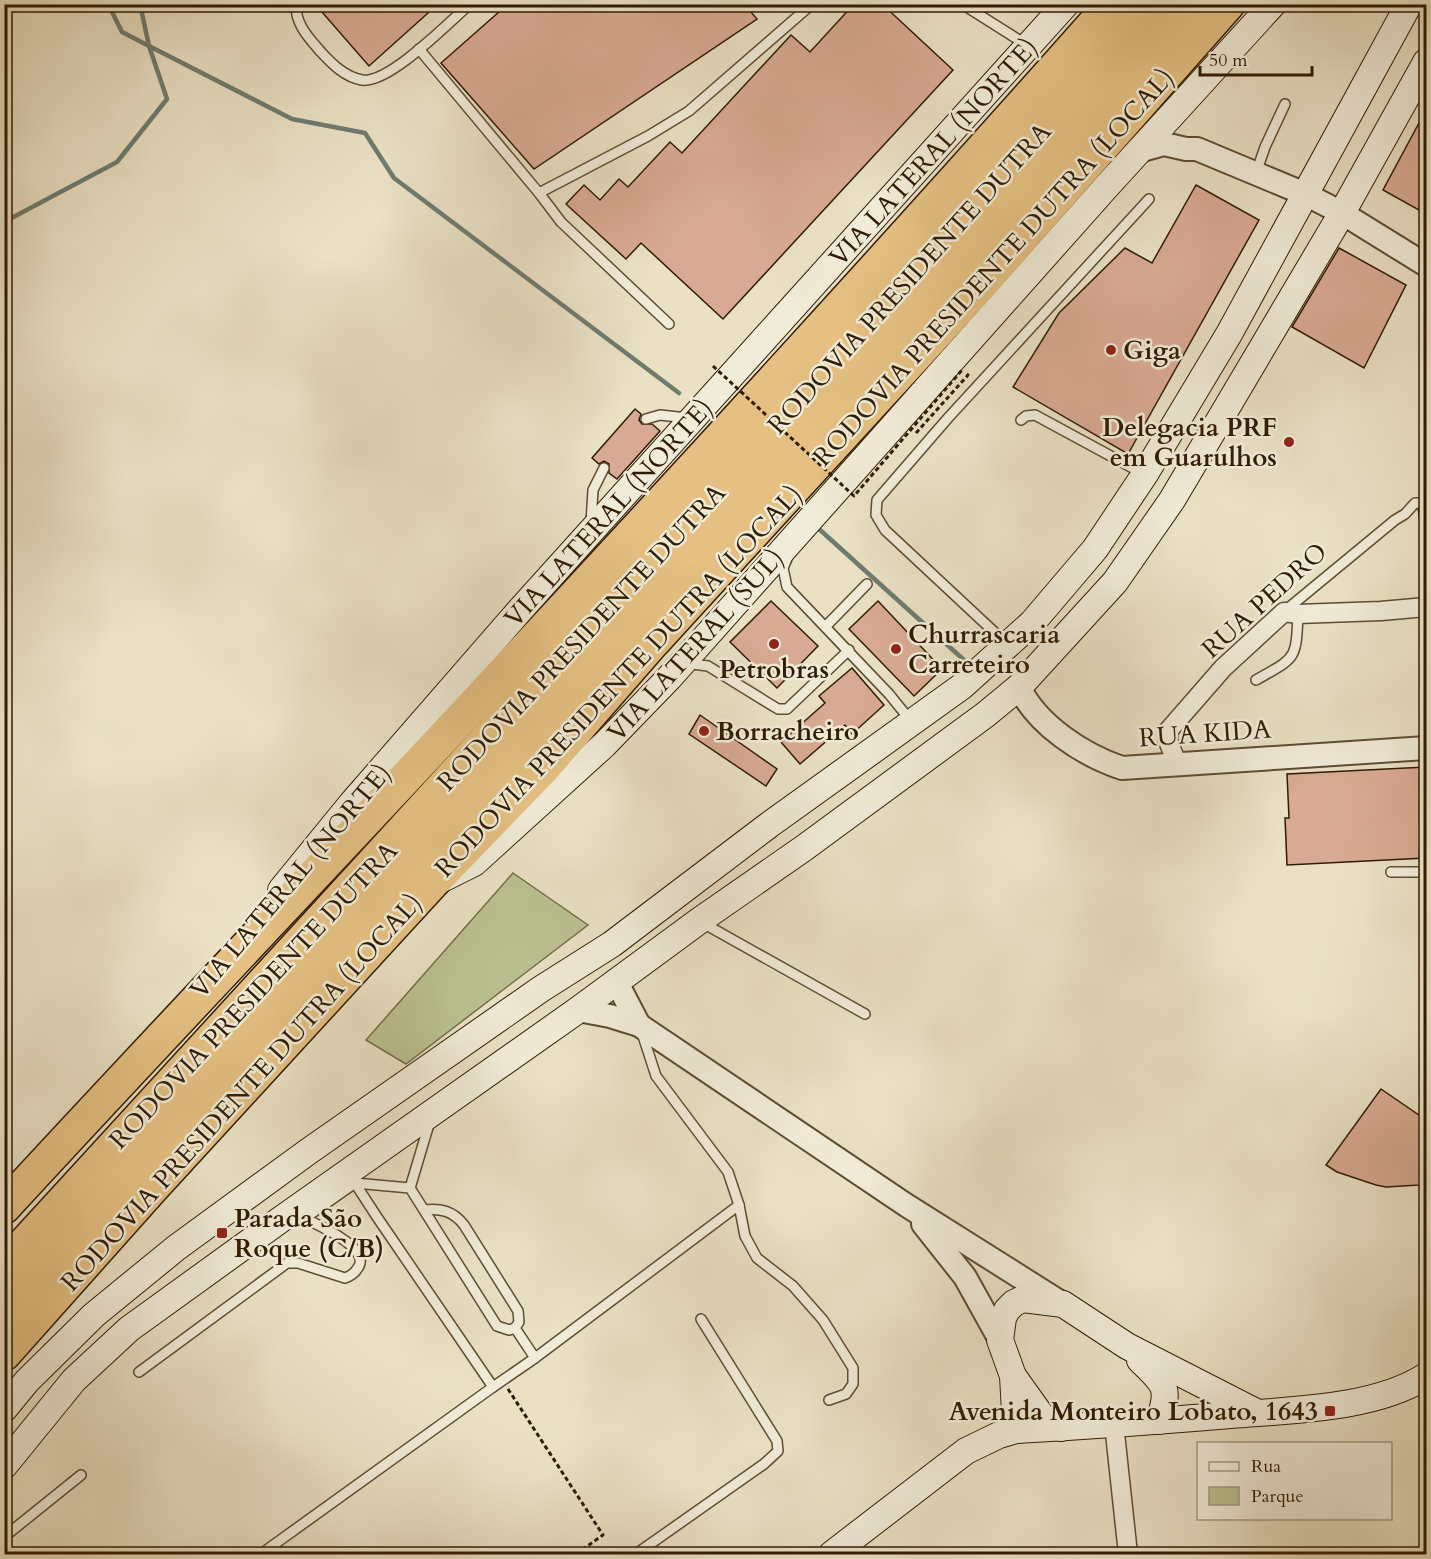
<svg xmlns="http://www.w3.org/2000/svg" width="1431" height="1559" font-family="Cardo,serif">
	<rect width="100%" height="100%" fill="#eae1c5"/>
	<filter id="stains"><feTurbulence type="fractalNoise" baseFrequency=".00333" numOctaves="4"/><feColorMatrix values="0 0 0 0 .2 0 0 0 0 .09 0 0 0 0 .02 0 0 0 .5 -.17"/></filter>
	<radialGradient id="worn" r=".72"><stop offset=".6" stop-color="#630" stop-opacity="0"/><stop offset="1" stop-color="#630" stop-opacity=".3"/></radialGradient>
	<polygon fill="#bbc191" stroke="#766e49" stroke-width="1.5" points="513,873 588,925 406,1064 366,1040"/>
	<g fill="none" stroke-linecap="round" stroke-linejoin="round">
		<g stroke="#6e7c6f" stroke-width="4.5">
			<polyline points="140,4 149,46 292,119 365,133 394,178 679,393"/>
			<polyline points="4,222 117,162 167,99 149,46 122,32 108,4"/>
			<polyline points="819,529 964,660"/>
		</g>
	</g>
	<g fill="#d8aa93" stroke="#301b01" stroke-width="1.5">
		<polygon points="315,4 438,4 369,66"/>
		<polygon points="508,4 744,4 757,19 534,169 441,63"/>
		<polygon points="854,4 882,4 953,70 723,319 641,243 626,259 566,204 584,185 600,200 619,179 628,187 670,142 682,153 791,35 810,52"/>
		<polygon points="1426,110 1426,214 1383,190"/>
		<polygon points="1196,185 1259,220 1128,454 1013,387 1059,313 1125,248 1152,263"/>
		<polygon points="1339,248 1406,285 1364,368 1292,327"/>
		<polygon points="635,409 641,414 639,420 642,424 652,424 660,431 617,479 609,473 609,464 604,461 599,464 592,458"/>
		<polygon points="771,601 818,646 777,688 730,642"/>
		<polygon points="878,601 942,669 914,696 849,629"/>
		<polygon points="852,668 884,705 852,734 845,725 800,764 781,742 825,703 819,696"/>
		<polygon points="700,715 777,769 766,786 689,734"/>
		<polygon points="1426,767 1426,858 1287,865 1285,818 1289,818 1287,774"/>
		<polygon points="1381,1089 1426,1120 1426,1181 1419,1185 1386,1187 1376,1185 1337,1172 1326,1165"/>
	</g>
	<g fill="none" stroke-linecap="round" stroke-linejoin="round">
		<defs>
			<g id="service">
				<path d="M 296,4 C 295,24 309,38 321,52 C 332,64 345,77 362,80 C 389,84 448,23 470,4"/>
				<polyline points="962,4 1027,45"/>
				<polyline points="419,49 539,193 648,136 689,111 812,4"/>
				<polyline points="1256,173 1265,147 1285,104"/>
				<polyline points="539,193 561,222 669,324"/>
				<polyline points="646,419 660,415 687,418"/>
				<polyline points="1021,420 1026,416 1035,415 1142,473"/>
				<polyline points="591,523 593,490 604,468"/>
				<polyline points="787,559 783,568 787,587 889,694 906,715"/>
				<polyline points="1286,610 1395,520 1405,514 1415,503 1421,503 1423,505 1426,531"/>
				<polyline points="826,626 867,584"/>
				<polyline points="1006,643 885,530 876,515 877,500 948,418 1149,199"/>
				<polyline points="687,667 692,664 708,666 778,709 787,709 849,650"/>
				<path d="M 1256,680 C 1296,657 1296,661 1298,614"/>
				<polyline points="1391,872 1426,872"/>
				<polyline points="701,922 865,1014"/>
				<polyline points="642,1033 656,1076 728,1172 739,1205 745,1236 757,1258 793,1286 823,1320 853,1368 853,1384 846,1394 829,1400"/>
				<polyline points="410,1188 430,1121"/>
				<path d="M 305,1218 L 355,1183 L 410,1188 L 497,1326 L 509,1330 L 515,1328 L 519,1322 L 518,1311 L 464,1225 C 453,1211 441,1208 424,1210"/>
				<polyline points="515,1328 535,1358"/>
				<path d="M 139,1372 L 287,1263 L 298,1263 L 345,1278 C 351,1276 356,1272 359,1266 C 369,1246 315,1224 302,1217"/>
				<polyline points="493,1387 535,1358 739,1205"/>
				<polyline points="4,1537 81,1475"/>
				<polyline points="261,1554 493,1387 377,1217 349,1174"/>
				<polyline points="636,1554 764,1464 778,1451 777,1441 701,1319"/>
			</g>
			<g id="minor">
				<polyline points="1177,763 1168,741 1168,731 1223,668 1284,612 1298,614 1381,611 1426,607"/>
				<polyline points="1114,1424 1128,1554"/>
			</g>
			<g id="tertiary">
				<polyline points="1139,151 1164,144 1186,149 1197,149 1305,194 1342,213 1426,265"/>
				<path d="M 1019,687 C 1037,725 1083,755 1122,768 L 1426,748"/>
				<polyline points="616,981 639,1025"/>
				<polyline points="578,1010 610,1016 639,1025 906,1205 1063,1304"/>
				<polyline points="923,1224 965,1277 1000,1340"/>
			</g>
			<g id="secondary">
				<polyline points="444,878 474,863 604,745 669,678 1107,186 1273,4"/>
				<polyline points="281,890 352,803 521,609 1066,4"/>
				<path d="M 1140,1360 C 1164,1384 1171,1386 1159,1421"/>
				<polyline points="1013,1376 1043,1418 1061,1428"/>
				<polyline points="4,1409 27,1381 94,1315 176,1248 309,1151 541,989 612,944 769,825 961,687 1032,623 1095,549 1145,474 1229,334 1409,4"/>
				<polyline points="1016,1430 1013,1376 1000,1340 1003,1318 1007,1310 1014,1303 1023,1299 1063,1304 1127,1346 1258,1413"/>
				<polyline points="4,1466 74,1380 129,1329 280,1220 578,1010 699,921 804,848 985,715 1019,687 1115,582 1172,500 1342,213 1426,62"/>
				<path d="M 832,1554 L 966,1451 L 999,1435 L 1016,1430 C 1088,1426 1159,1421 1231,1415 C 1291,1410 1375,1409 1426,1376"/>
			</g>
			<g id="motorway">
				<path d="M 4,1207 C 158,1040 315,875 470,709 C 687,476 901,242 1112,4"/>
				<polyline points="4,1266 978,203 1154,4"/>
				<polyline points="4,1307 209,1081 521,748 1003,220 1194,4"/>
				<polyline points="4,1354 152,1188 431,884 543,768 653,642 971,295 1228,4"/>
			</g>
		</defs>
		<use href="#service" stroke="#5e4c32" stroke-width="12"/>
		<use href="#minor" stroke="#5e4c32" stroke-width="21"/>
		<use href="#tertiary" stroke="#5e4c32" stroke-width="26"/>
		<use href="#secondary" stroke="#301b01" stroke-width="28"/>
		<use href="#motorway" stroke="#301b01" stroke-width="36"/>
		<g stroke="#301b01" stroke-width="3" stroke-dasharray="4.5 3" stroke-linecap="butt">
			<polyline points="916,433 968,375 966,373"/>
			<polyline points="508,1389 603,1535 576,1554"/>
		</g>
		<use href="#service" stroke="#f1ecd9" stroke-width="9"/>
		<use href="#minor" stroke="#f1ecd9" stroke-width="18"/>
		<use href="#tertiary" stroke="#f1ecd9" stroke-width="22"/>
		<use href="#secondary" stroke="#f1ecd9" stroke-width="26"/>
		<use href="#motorway" stroke="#e5c082" stroke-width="33"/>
		<polyline stroke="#301b01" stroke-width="3" stroke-dasharray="4.5 3" stroke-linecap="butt" points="713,366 854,496 962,370"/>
	</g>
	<g fill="#8f2418" stroke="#f1ecd9" stroke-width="2">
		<circle cx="1111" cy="350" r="6"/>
		<circle cx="1289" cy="442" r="6"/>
		<circle cx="774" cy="644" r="6"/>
		<circle cx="896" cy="649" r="6"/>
		<circle cx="704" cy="731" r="6"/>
		<rect x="216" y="1227" width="12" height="12" rx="3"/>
		<rect x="1324" y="1405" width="12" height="12" rx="3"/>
	</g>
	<g text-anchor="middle" stroke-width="5" stroke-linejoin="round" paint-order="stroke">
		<g font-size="26" fill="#301b01" stroke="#f1ecd9">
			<text transform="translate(933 152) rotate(-48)" y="9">VIA LATERAL (NORTE)</text>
			<text transform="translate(993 267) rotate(-48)" y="9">RODOVIA PRESIDENTE DUTRA (LOCAL)</text>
			<text transform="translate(909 278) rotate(-48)" y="9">RODOVIA PRESIDENTE DUTRA</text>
			<text transform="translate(608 513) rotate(-48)" y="9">VIA LATERAL (NORTE)</text>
			<text transform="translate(1264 600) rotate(-42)" y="9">RUA PEDRO</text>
			<text transform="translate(581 637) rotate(-47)" y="9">RODOVIA PRESIDENTE DUTRA</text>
			<text transform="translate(695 645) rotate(-48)" y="9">VIA LATERAL (SUL)</text>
			<text transform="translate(618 681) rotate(-47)" y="9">RODOVIA PRESIDENTE DUTRA (LOCAL)</text>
			<text transform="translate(1205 733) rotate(-4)" y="9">RUA KIDA</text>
			<text transform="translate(290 881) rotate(-50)" y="9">VIA LATERAL (NORTE)</text>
			<text transform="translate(253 995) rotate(-47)" y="9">RODOVIA PRESIDENTE DUTRA</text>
			<text transform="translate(241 1092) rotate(-48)" y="9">RODOVIA PRESIDENTE DUTRA (LOCAL)</text>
		</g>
		<g font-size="26" font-weight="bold" fill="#301b01" stroke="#f1ecd9" text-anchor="start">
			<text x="1123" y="359">Giga</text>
			<text x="1277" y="436" text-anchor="end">Delegacia PRF<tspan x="1277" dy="30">em Guarulhos</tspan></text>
			<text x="908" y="643">Churrascaria<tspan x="908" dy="30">Carreteiro</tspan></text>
			<text x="774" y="678" text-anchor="middle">Petrobras</text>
			<text x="716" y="740">Borracheiro</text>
			<text x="234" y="1227">Parada São<tspan x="234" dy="30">Roque (C/B)</tspan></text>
			<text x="1318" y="1420" text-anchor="end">Avenida Monteiro Lobato, 1643</text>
		</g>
	</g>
	<rect width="1431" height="1559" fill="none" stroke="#eae1c5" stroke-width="24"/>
	<rect x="6" y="6" width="1419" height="1547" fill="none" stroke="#301b01" stroke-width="3"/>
	<rect x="12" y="12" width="1407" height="1535" fill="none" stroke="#301b01" stroke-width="1.5"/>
	<rect x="1197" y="1442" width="195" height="78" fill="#f1ecd9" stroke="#a49883" stroke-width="1.5"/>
	<rect x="1209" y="1462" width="30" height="9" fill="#f1ecd9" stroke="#a49883" stroke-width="1.5"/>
	<text x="1251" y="1472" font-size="18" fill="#301b01">Rua</text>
	<rect x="1209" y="1487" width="30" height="18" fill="#bbc191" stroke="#a49883" stroke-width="1.5"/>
	<text x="1251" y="1502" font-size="18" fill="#301b01">Parque</text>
	<path d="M1200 66v9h112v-9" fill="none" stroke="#301b01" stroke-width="3"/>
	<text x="1209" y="66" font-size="18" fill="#301b01" stroke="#f1ecd9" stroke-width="4.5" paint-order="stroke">50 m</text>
	<rect width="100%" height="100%" filter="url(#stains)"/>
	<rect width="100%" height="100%" fill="url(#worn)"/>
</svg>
